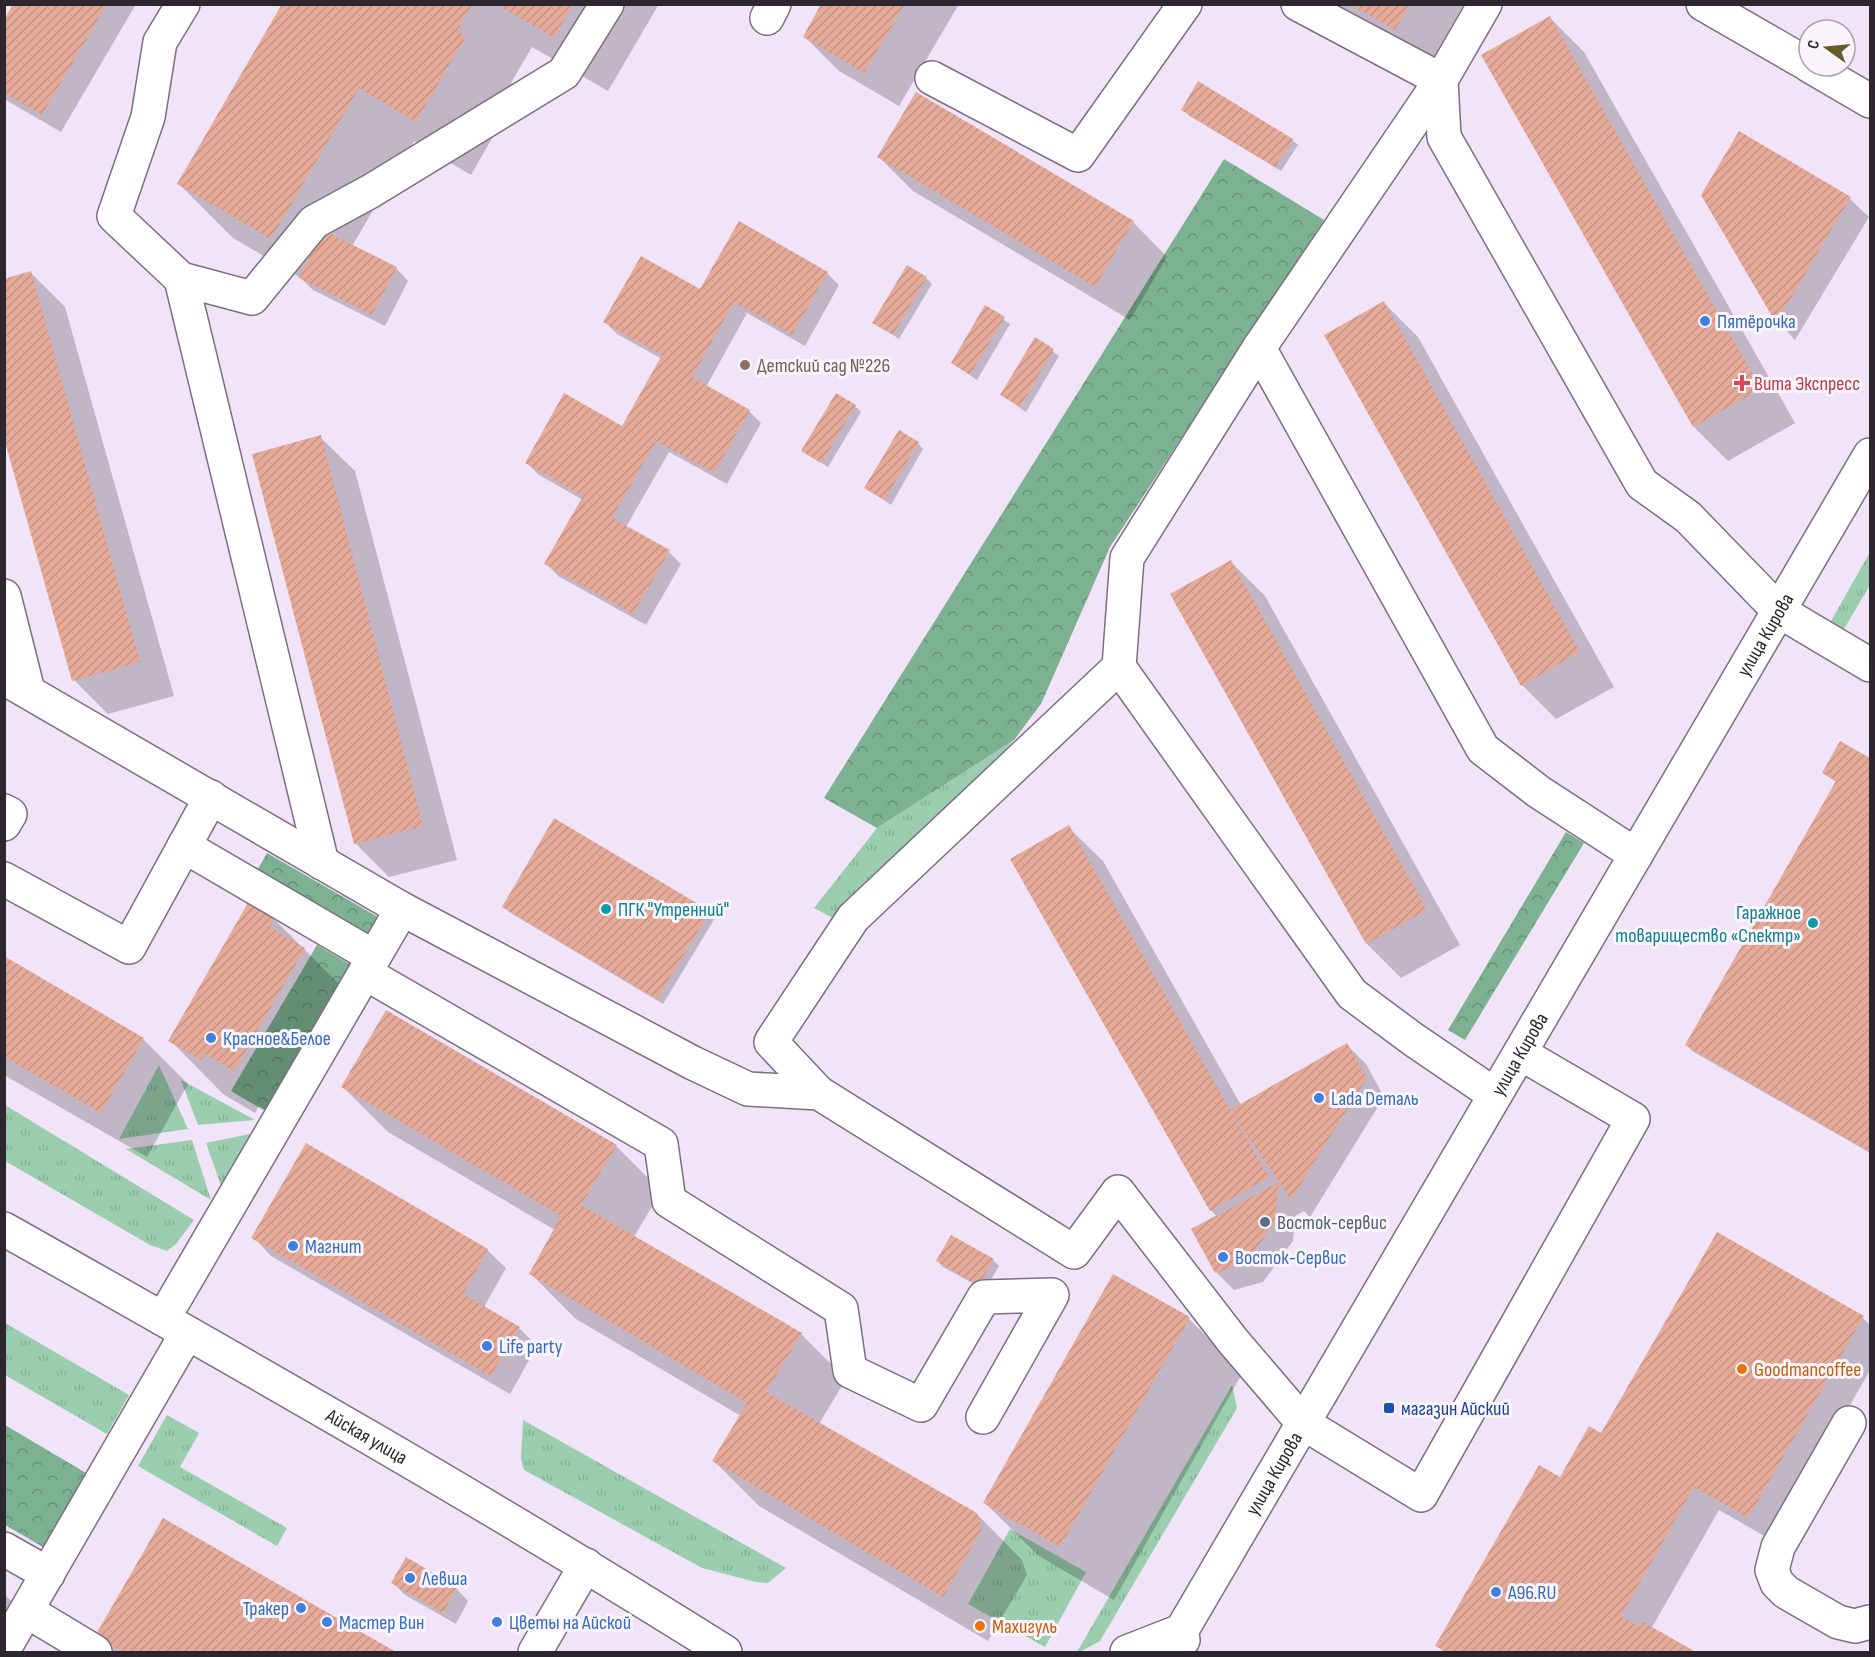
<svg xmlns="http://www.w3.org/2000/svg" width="1875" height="1657" font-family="'Sofia Sans Condensed',sans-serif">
	<defs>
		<pattern id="grass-tufts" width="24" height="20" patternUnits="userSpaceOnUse" patternTransform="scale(1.5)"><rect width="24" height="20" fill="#9aceae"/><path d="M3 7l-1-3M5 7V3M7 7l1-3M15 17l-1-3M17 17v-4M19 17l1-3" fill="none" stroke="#85b196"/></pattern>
		<pattern id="forest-crowns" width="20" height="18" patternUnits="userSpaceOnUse" patternTransform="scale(1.5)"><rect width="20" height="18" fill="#7cb291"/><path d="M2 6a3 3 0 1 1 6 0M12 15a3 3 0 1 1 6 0" fill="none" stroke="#669177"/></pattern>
		<pattern id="building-hatch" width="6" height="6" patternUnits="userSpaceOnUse" patternTransform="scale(1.5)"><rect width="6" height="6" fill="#e6aa99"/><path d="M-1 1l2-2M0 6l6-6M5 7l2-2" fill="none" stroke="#c59284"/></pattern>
	</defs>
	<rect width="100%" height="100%" fill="#f2e4f8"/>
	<g fill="url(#grass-tufts)">
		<polygon points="1870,552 1870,585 1844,629 1831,621"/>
		<polygon points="1014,740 842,923 814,908 877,828"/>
		<polygon points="159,1065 188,1129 119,1139"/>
		<polygon points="181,1080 255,1120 198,1125"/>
		<polygon points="4,1105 5,1105 194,1220 176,1244 167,1251 150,1245 5,1161"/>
		<polygon points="265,1131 225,1197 206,1143"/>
		<polygon points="192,1140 211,1200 126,1149"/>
		<polygon points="5,1323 129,1395 107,1434 5,1375"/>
		<polygon points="1232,1385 1237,1408 1100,1641 1080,1652 1077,1652"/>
		<polygon points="167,1415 199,1433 180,1467 287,1528 277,1546 138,1466"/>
		<polygon points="523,1420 786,1568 768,1583 756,1582 702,1568 524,1470 521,1459"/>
		<polygon points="1010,1529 1086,1572 1045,1647 968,1604"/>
	</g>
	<g fill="url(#forest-crowns)">
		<polygon points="1224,159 1324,220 1110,547 1041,704 1014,740 877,828 824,798"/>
		<polygon points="1566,832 1584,843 1465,1040 1448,1030"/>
		<polygon points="267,853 378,917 366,938 255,874"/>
		<polygon points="317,945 351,965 265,1111 231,1091"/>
		<polygon points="5,1425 86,1473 43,1547 5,1525"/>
	</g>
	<g fill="#0003">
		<polygon points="15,4 136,4 61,132 4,99 4,23"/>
		<polygon points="284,4 659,4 608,91 532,47 511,83 519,91 471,175 414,141 352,246 396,268 408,281 385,326 313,290 301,278 233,238 179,184"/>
		<polygon points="824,4 959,4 899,106 839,71 805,37"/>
		<polygon points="1327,4 1464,4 1430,64"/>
		<polygon points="1550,18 1584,52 1795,423 1728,461 1694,427 1483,56"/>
		<polygon points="1183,109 1292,140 1298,145 1281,171 1188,115"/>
		<polygon points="1739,133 1850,199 1869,217 1795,340 1778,322 1703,195"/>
		<polygon points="879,157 1133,222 1167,257 1130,320 913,191"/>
		<polygon points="31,273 65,307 174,696 108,714 74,680"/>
		<polygon points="827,273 839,285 805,346 747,313 706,387 749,411 761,423 727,484 669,452 626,527 669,552 681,564 646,625 558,576 546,563 583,500 539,475 527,463 623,428 662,359 617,334 605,322 700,291"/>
		<polygon points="926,278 932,284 899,339 874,322"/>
		<polygon points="1384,303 1418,337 1614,687 1556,719 1522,685"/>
		<polygon points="986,308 1010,324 977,380 953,363"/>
		<polygon points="1035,339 1059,356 1026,412 1002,395"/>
		<polygon points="855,406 861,412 828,467 803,451"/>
		<polygon points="320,437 355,471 457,860 389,877 355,843"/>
		<polygon points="918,443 923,449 891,505 866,488"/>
		<polygon points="1231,562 1265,596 1460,945 1401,978 1367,944"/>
		<polygon points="1841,743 1870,760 1870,1153 1692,1051 1687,1045 1837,783 1824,773"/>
		<polygon points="555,820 709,912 715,918 663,1004 509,912 504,906"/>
		<polygon points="1068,827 1103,861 1241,1105 1347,1045 1366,1064 1384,1097 1310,1217 1304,1211 1295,1216 1293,1241 1263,1282 1234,1290 1216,1272 1217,1217 1211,1210"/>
		<polygon points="249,905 275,920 358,1003 288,1123 259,1106 255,1113 223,1094 170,1040"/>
		<polygon points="4,958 143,1039 188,1084 147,1157 4,1075"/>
		<polygon points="343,1087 616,1146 661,1191 634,1237 801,1334 846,1379 819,1424 977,1514 1022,1560 1027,1575 988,1641 759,1506 714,1461 741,1416 576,1319 531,1274 555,1230 388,1132"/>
		<polygon points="253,1237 487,1250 506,1268 484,1307 519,1328 537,1346 510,1394 271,1256"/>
		<polygon points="993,1260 999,1266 985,1290 943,1267 938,1261"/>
		<polygon points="1114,1276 1189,1319 1243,1372 1114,1600 1039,1556 985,1503"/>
		<polygon points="1863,1318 1870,1325 1870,1370 1773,1541 1719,1510 1651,1629 1693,1652 1444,1652 1437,1646 1561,1479 1602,1435"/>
		<polygon points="163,1520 393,1652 113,1652 97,1636"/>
		<polygon points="407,1559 456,1588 468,1601 456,1624 405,1595 393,1583"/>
		<polygon points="4,1594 34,1623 4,1652"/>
	</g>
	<g fill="url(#building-hatch)">
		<polygon points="13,4 107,4 42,115 4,93 4,20"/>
		<polygon points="282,4 472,4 457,31 466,36 416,122 359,88 271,239 177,184"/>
		<polygon points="496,4 573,4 554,38"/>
		<polygon points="821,4 905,4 864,73 803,37"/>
		<polygon points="1350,4 1410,4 1395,30"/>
		<polygon points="1550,16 1761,389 1693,427 1481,55"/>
		<polygon points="1198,81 1293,139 1275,167 1181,110"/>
		<polygon points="916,92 1134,221 1095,287 877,157"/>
		<polygon points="1739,131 1851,197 1776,323 1701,195"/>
		<polygon points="739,221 828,272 792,335 734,302 692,377 750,410 714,473 656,441 612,518 670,550 633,614 544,564 583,496 525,463 564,393 622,426 662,355 603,322 641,256 700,289"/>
		<polygon points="323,230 397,267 372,315 299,278"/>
		<polygon points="907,265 927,277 893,335 872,323"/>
		<polygon points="31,271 140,662 72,681 4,438 4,279"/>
		<polygon points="1384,301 1580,652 1521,686 1324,335"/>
		<polygon points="985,305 1005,317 970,375 951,363"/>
		<polygon points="1035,337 1054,349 1020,407 1000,395"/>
		<polygon points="836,393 856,405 821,463 801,451"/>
		<polygon points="899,430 919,442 884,500 864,488"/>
		<polygon points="321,435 423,826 354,844 252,454"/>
		<polygon points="1231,560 1427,910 1366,944 1170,594"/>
		<polygon points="1840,741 1870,758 1870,1152 1685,1045 1836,781 1822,773"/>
		<polygon points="554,818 710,911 657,999 502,907"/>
		<polygon points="1069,825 1230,1110 1347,1043 1367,1078 1291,1200 1279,1182 1275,1223 1244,1264 1215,1273 1191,1229 1279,1182 1233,1115 1269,1177 1210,1211 1010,859"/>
		<polygon points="248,903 275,918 270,927 305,948 234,1071 205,1054 201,1060 168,1041"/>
		<polygon points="4,956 144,1038 101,1113 4,1057"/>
		<polygon points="386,1010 617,1145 581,1205 802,1333 766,1392 977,1513 982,1529 943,1597 712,1461 747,1403 529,1274 561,1216 341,1087"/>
		<polygon points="306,1143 488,1249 463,1294 520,1327 491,1376 251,1238"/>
		<polygon points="1717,1232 1864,1316 1748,1518 1694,1487 1621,1616 1640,1627 1643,1622 1696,1652 1447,1652 1435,1646 1539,1465 1560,1477 1589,1426 1601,1433"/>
		<polygon points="951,1235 994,1259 979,1286 936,1261"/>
		<polygon points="1113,1274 1190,1317 1060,1547 983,1503"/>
		<polygon points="163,1518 396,1652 123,1652 95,1636"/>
		<polygon points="406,1557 457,1587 443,1613 391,1583"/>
	</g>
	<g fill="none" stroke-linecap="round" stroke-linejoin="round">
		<defs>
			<g id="minor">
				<polyline points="183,4 160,42 148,117 114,216 181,279 252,298 314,222 371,191 564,73 607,4"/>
				<polyline points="1298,4 1441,80 1444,137 1642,484 1688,517 1779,611 1870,665"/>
				<polyline points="1703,4 1809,65"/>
				<polyline points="767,18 774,4"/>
				<polyline points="1810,66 1870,101"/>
				<polyline points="932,78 1078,155 1185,4"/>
				<polyline points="181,279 322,863"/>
				<polyline points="1259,348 1483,749 1539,792 1636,855"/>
				<polyline points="4,596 28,691"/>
				<polyline points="1119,667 1352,994 1414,1040 1495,1095"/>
				<polyline points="4,678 402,909 693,1063 748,1089 819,1093 1074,1252 1118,1192 1233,1341 1303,1423 1421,1495 1633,1119 1520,1053"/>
				<polyline points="4,811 10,814 4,824"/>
				<polyline points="184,846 374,957"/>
				<polyline points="4,879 129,947 211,797"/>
				<polyline points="365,973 661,1144 669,1201 841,1309 850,1371 921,1405 984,1297 1052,1295 983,1417"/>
				<polyline points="819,1093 771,1042 853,918 1119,667 1127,558 1259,348 1441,80 1485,4"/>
				<polyline points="163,1319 402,909"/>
				<polyline points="1849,1423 1778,1547 1772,1570 1777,1583 1786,1592 1838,1622 1855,1626 1870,1622"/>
				<polyline points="4,1549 48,1574"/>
				<polyline points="27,1611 95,1652"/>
				<polyline points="4,1649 187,1333"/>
				<polyline points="535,1652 586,1565"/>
			</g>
			<g id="major">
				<path id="s1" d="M 4,1229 C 247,1366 490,1504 725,1652"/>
				<polyline points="1127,1652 1181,1631 1183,1640"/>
				<path id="s2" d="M 1169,1652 L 1870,455"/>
			</g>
		</defs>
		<use href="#minor" stroke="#7c6f81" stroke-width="36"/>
		<use href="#major" stroke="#7c6f81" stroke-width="36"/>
		<use href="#minor" stroke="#fff" stroke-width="33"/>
		<use href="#major" stroke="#fff" stroke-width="33"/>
	</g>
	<g fill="#3f7fe0" stroke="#faf4fd" stroke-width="2">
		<circle cx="1705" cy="321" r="6"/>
		<circle cx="211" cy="1038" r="6"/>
		<circle cx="1319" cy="1098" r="6"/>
		<circle cx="293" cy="1246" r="6"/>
		<circle cx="1223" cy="1257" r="6"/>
		<circle cx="487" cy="1346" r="6"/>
		<circle cx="410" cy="1578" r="6"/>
		<circle cx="1496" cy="1592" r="6"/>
		<circle cx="301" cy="1608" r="6"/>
		<circle cx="327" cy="1622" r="6"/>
		<circle cx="497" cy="1622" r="6"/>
	</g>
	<circle fill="#8d6e63" stroke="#faf4fd" stroke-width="2" cx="745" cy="365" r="6"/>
	<path fill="#e0444e" stroke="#faf4fd" stroke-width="2" d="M1739 374h6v6h6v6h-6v6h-6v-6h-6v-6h6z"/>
	<g fill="#0f9aa8" stroke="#faf4fd" stroke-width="2">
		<circle cx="606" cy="909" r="6"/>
		<circle cx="1813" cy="923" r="6"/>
	</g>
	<circle fill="#5c6f8a" stroke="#faf4fd" stroke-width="2" cx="1265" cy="1222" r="6"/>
	<g fill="#e8710a" stroke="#faf4fd" stroke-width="2">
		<circle cx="1742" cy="1369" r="6"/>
		<circle cx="980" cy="1626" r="6"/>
	</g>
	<rect fill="#1a4fb4" stroke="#faf4fd" stroke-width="2" x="1383" y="1402" width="12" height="12" rx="3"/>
	<g text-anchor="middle" stroke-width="6" stroke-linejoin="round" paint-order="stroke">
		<g font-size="20" fill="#366cbe" stroke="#faf4fd" text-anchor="start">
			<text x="1717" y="328">Пятёрочка</text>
			<text x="223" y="1045">Красное&amp;Белое</text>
			<text x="1331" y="1105">Lada Dеталь</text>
			<text x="305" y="1253">Магнит</text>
			<text x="1235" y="1264">Восток-Сервис</text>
			<text x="499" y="1353">Life party</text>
			<text x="422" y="1585">Левша</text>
			<text x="1508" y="1599">А96.RU</text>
			<text x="289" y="1615" text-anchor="end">Тракер</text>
			<text x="339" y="1629">Мастер Вин</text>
			<text x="509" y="1629">Цветы на Айской</text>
		</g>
		<g font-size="20" fill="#785e54" stroke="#faf4fd" text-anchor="start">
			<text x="757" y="372">Детский сад №226</text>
		</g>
		<g font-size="20" fill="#be3a42" stroke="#faf4fd" text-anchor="start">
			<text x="1754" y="390">Вита Экспресс</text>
		</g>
		<g font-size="20" fill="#2c262e" stroke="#faf4fd">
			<text dy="7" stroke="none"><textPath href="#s2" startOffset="1179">улица Кирова</textPath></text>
			<text dy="7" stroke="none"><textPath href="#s2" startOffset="693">улица Кирова</textPath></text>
			<text dy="7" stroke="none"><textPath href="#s1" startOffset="418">Айская улица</textPath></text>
			<text dy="7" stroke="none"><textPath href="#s2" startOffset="207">улица Кирова</textPath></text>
		</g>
		<g font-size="20" fill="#0d838f" stroke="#faf4fd" text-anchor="start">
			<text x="618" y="916">ПГК "Утренний"</text>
			<text x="1801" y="919" text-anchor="end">Гаражное<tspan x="1801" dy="23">товарищество «Спектр»</tspan></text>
		</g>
		<g font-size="20" fill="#4e5e75" stroke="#faf4fd" text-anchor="start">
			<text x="1277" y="1229">Восток-сервис</text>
		</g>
		<g font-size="20" fill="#c56008" stroke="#faf4fd" text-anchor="start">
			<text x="1754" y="1376">Goodmancoffee</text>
			<text x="992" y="1633">Махигуль</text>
		</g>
		<g font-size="20" fill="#164399" stroke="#faf4fd" text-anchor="start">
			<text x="1401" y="1415">магазин Айский</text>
		</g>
	</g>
	<rect width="1875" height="1657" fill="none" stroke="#2c262e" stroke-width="12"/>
	<g transform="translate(1827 48) rotate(285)"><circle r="28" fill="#faf4fd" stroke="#a8a2aa" stroke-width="1.5"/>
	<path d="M0-4.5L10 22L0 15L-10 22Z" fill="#625c29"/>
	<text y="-9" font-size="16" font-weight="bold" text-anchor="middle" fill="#2c262e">С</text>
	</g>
</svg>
